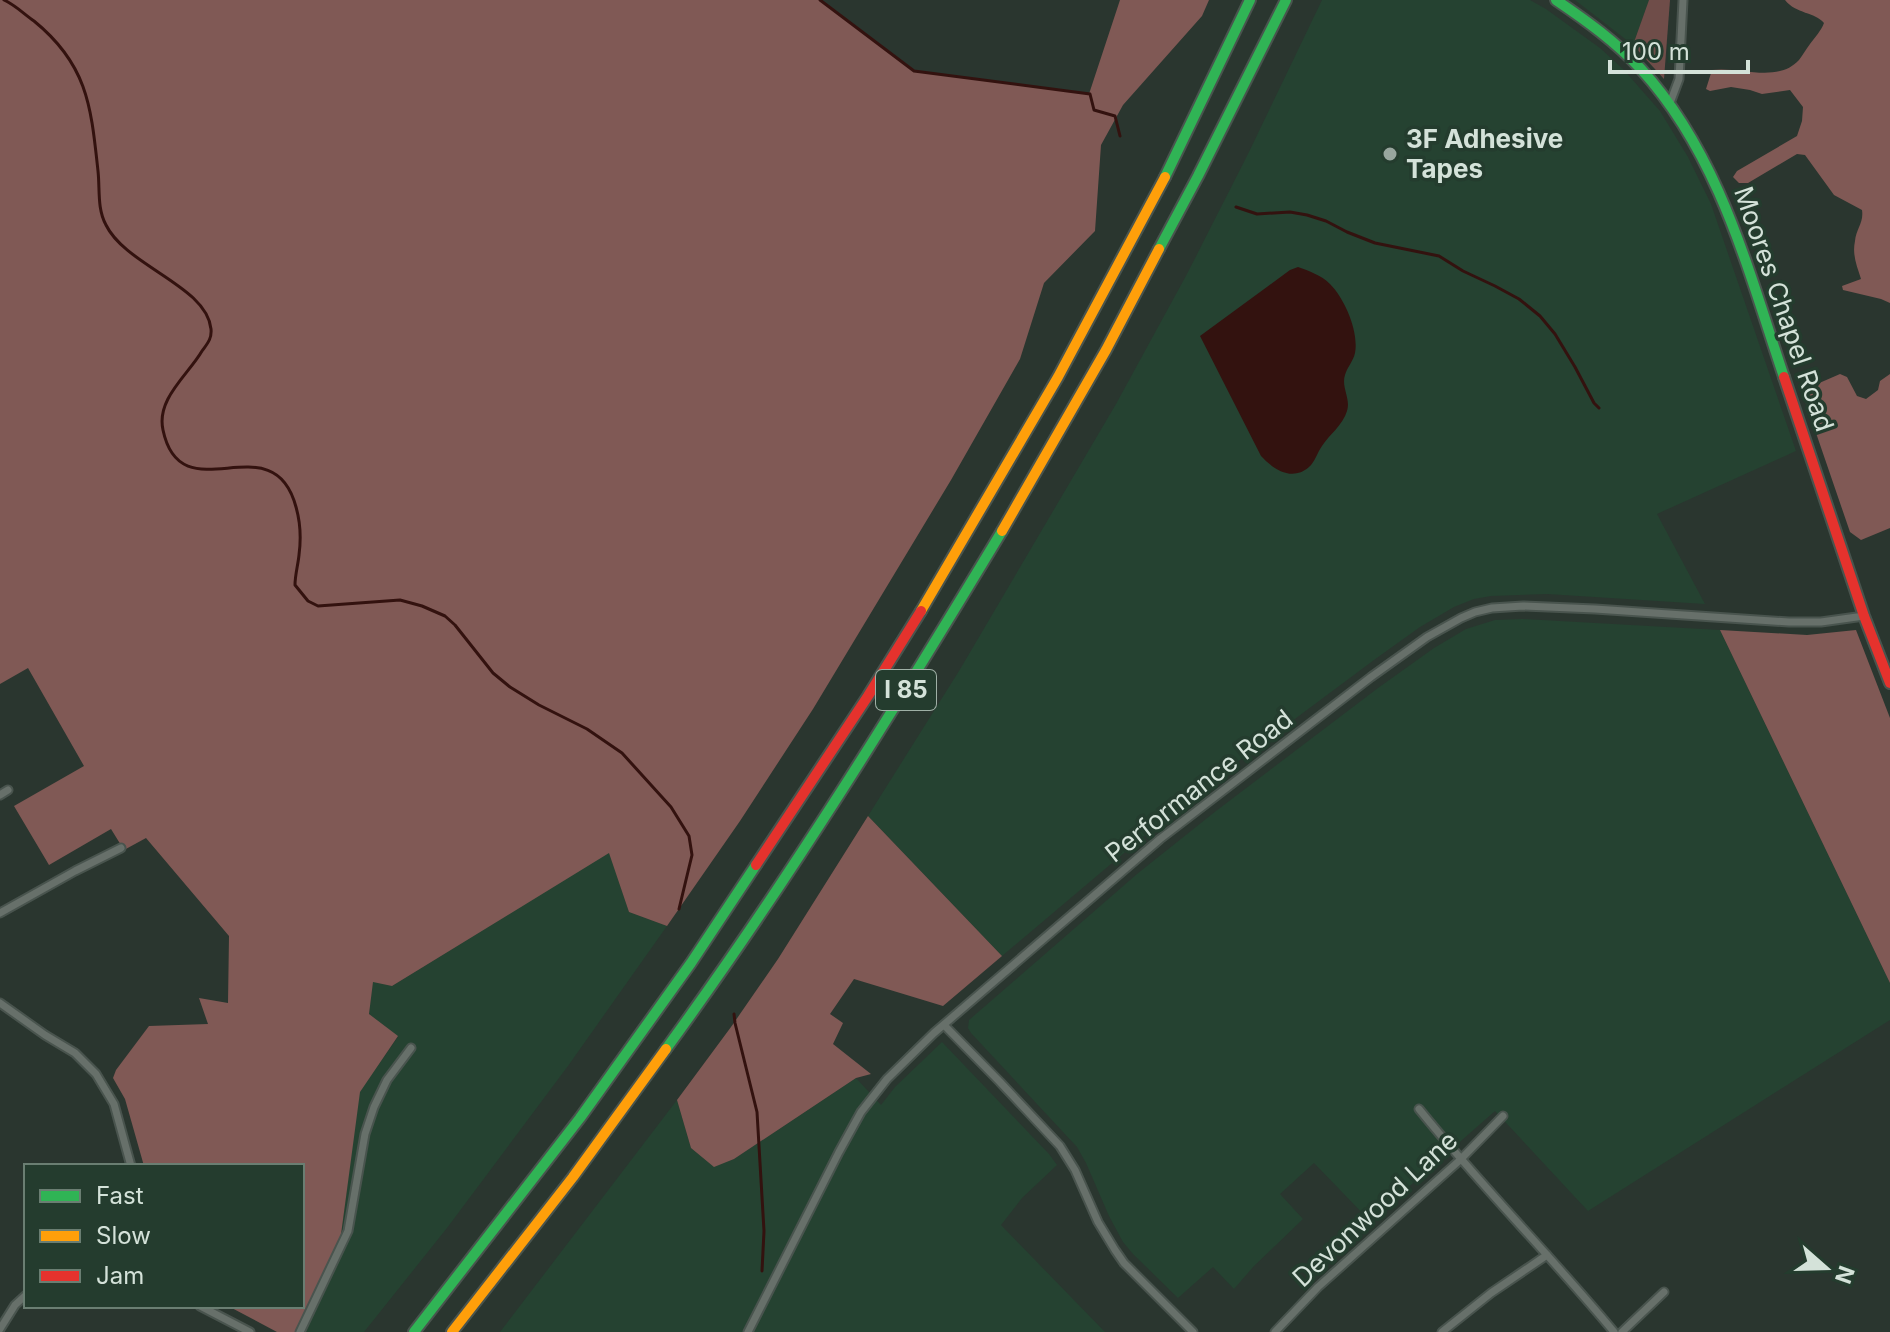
<svg xmlns="http://www.w3.org/2000/svg" width="1890" height="1332" font-family="Inter,sans-serif">
	<rect width="100%" height="100%" fill="#2a362f"/>
	<g fill="#254231">
		<polygon points="1322,0 1530,0 1546,9 1600,48 1623,69 1660,111 1688,157 1711,204 1796,451 1657,514 1705,604 1547,594 1491,596 1474,599 1454,607 1420,627 1374,660 1189,798 1002,956 868,816 959,671 1116,404 1187,274 1248,154"/>
		<polygon points="1575,0 1649,0 1633,45"/>
		<polygon points="1522,619 1720,630 1890,983 1890,1020 1588,1211 1495,1111 1370,1221 1314,1163 1280,1194 1303,1219 1254,1266 1234,1289 1213,1267 1178,1298 1133,1254 1123,1242 1109,1216 1086,1163 1077,1147 971,1033 968,1028 969,1020 1137,874 1216,811 1378,688 1434,648 1466,629 1495,620"/>
		<polygon points="609,852 629,912 667,926 568,1066 447,1228 364,1332 297,1332 340,1242 359,1092 398,1037 369,1014 373,981 392,986"/>
		<polygon points="942,1042 1049,1154 1057,1165 1022,1198 1001,1225 1105,1332 500,1332 677,1100 691,1148 714,1166 734,1159 856,1078 881,1105 895,1087"/>
	</g>
	<polygon fill="#6f4d49" points="1649,0 1670,0 1664,79 1633,45"/>
	<g fill="#805955">
		<polygon points="0,0 820,0 914,71 1089,94 1120,0 1209,0 1202,16 1123,105 1101,145 1095,231 1044,283 1020,359 951,480 813,709 740,821 667,926 629,912 609,853 392,986 373,982 369,1014 398,1036 360,1092 340,1242 297,1332 277,1332 228,1306 302,1306 302,1166 144,1166 125,1099 113,1078 116,1070 149,1026 208,1024 199,998 228,1003 229,936 146,838 124,850 111,829 49,865 14,806 84,766 28,668 0,684"/>
		<path d="M 1785,0 L 1890,0 L 1890,303 L 1881,299 L 1843,290 L 1842,286 L 1861,279 C 1857,266 1852,255 1855,241 C 1856,229 1864,223 1862,210 L 1834,195 L 1805,155 L 1797,154 L 1748,183 L 1739,183 L 1733,177 L 1737,171 L 1797,136 L 1802,121 L 1803,107 L 1790,90 L 1762,94 L 1750,90 L 1731,87 L 1710,91 L 1706,89 L 1712,70 C 1739,66 1777,84 1799,60 C 1803,55 1806,49 1810,44 C 1815,37 1821,31 1824,23 C 1815,12 1796,14 1785,0 Z"/>
		<polygon points="1840,374 1847,377 1857,396 1866,399 1878,390 1880,381 1890,374 1890,528 1861,540 1850,532 1803,395 1817,384"/>
		<polygon points="1720,630 1807,635 1856,630 1890,718 1890,983"/>
		<polygon points="868,816 1002,956 943,1006 854,979 830,1014 843,1023 833,1044 871,1074 856,1078 734,1159 714,1167 691,1148 677,1100 731,1027 778,959"/>
	</g>
	<path fill="#33120f" d="M 1298,267 C 1309,271 1321,275 1330,284 C 1345,299 1359,332 1355,353 C 1353,362 1347,367 1345,375 C 1341,387 1351,399 1347,411 C 1343,425 1329,435 1322,446 C 1317,453 1315,462 1309,467 C 1292,482 1273,469 1261,456 L 1200,336 L 1290,270 Z"/>
	<g fill="none" stroke-linecap="round" stroke-linejoin="round">
		<g stroke="#33120f" stroke-width="3">
			<path d="M 4,0 C 15,5 24,14 34,21 C 88,65 91,107 98,171 C 100,189 97,209 106,225 C 126,266 207,286 211,329 C 212,339 207,344 202,351 C 188,375 156,399 163,430 C 181,516 273,420 296,507 C 300,521 301,540 299,555 C 298,565 295,575 295,585 L 308,601 L 318,606 L 400,600 L 422,606 L 445,616 L 455,625 L 493,673 L 510,687 L 539,705 L 587,729 L 622,753 L 671,807 L 689,836 L 692,855 L 679,909"/>
			<polyline points="820,0 914,71 1090,94 1094,110 1115,116 1120,136"/>
			<polyline points="1236,207 1257,214 1290,212 1307,215 1326,221 1347,232 1375,243 1439,256 1463,271 1495,286 1519,299 1540,316 1555,334 1575,367 1594,403 1599,408"/>
			<polyline points="734,1014 735,1023 757,1112 764,1231 762,1271"/>
		</g>
		<defs>
			<g id="street">
				<polyline points="1670,103 1679,79 1683,0"/>
				<polyline points="0,795 8,790"/>
				<polyline points="0,913 75,871 121,848"/>
				<polyline points="0,1003 45,1035 75,1053 96,1074 114,1104 131,1166"/>
				<polyline points="944,1025 1000,1082 1060,1146 1075,1170 1098,1222 1115,1250 1124,1263 1193,1332"/>
				<path d="M 1419,1109 C 1481,1186 1551,1256 1614,1332"/>
				<polyline points="200,1306 250,1332"/>
				<polyline points="0,1329 15,1305 26,1295"/>
				<polyline points="300,1332 348,1231 365,1134 374,1107 387,1080 411,1048"/>
				<polyline points="748,1332 839,1152 861,1112 887,1079 934,1033 1160,839 1371,677 1427,637 1461,618 1475,612 1492,608 1523,606 1595,609 1789,622 1821,622 1864,616"/>
				<polyline points="1275,1332 1318,1287 1460,1160 1503,1116"/>
				<polyline points="1442,1332 1491,1293 1547,1255"/>
				<polyline points="1622,1332 1664,1292"/>
			</g>
			<g id="fast">
				<path d="M 1556,0 C 1587,21 1616,42 1641,69 C 1719,154 1748,270 1784,377"/>
				<polyline points="1165,177 1250,0"/>
				<polyline points="1159,249 1198,176 1286,0"/>
				<path d="M 666,1049 C 787,883 896,707 1002,531"/>
				<polyline points="414,1332 580,1118 691,963 756,865"/>
			</g>
			<g id="slow">
				<polyline points="1002,531 1106,350 1159,249"/>
				<polyline points="921,611 1058,377 1165,177"/>
				<polyline points="452,1332 573,1177 666,1049"/>
			</g>
			<g id="jam">
				<polyline points="1784,377 1864,616 1890,683"/>
				<polyline points="756,865 868,696 921,611"/>
			</g>
		</defs>
		<use href="#street" stroke="#49544e" stroke-width="11"/>
		<use href="#fast" stroke="#49544e" stroke-width="14"/>
		<use href="#slow" stroke="#49544e" stroke-width="14"/>
		<use href="#jam" stroke="#49544e" stroke-width="14"/>
		<use href="#street" stroke="#67706a" stroke-width="7"/>
		<use href="#fast" stroke="#30b455" stroke-width="10"/>
		<use href="#slow" stroke="#ff9f0a" stroke-width="10"/>
		<use href="#jam" stroke="#e5322d" stroke-width="10"/>
	</g>
	<circle fill="#98a69e" stroke="#243c2e" stroke-width="3" cx="1390" cy="154" r="8"/>
	<g text-anchor="middle" stroke-width="7" stroke-linejoin="round" paint-order="stroke">
		<rect fill="#243c2e" stroke="#9fb0a6" stroke-width="2" x="876" y="670" width="60" height="40" rx="6"/>
		<g font-size="24" font-weight="bold" fill="#d4e2d9">
			<text x="906" y="698">I 85</text>
		</g>
		<g font-size="26" font-weight="bold" fill="#d4e2d9" stroke="#243c2e" text-anchor="start">
			<text x="1406" y="148">3F Adhesive<tspan x="1406" dy="30">Tapes</tspan></text>
		</g>
		<g font-size="26" fill="#d4e2d9" stroke="#243c2e">
			<text transform="translate(1784 309) rotate(71)" y="9">Moores Chapel Road</text>
			<text transform="translate(1199 786) rotate(-38)" y="9">Performance Road</text>
			<text transform="translate(1375 1209) rotate(-43)" y="9">Devonwood Lane</text>
		</g>
	</g>
	<rect x="24" y="1164" width="280" height="144" fill="#243c2e" stroke="#6a7e72" stroke-width="2"/>
	<rect x="40" y="1190" width="40" height="12" fill="#30b455" stroke="#6a7e72" stroke-width="2"/>
	<text x="96" y="1204" font-size="24" fill="#d4e2d9">Fast</text>
	<rect x="40" y="1230" width="40" height="12" fill="#ff9f0a" stroke="#6a7e72" stroke-width="2"/>
	<text x="96" y="1244" font-size="24" fill="#d4e2d9">Slow</text>
	<rect x="40" y="1270" width="40" height="12" fill="#e5322d" stroke="#6a7e72" stroke-width="2"/>
	<text x="96" y="1284" font-size="24" fill="#d4e2d9">Jam</text>
	<g transform="translate(1826 1268) rotate(110)" stroke="#243c2e" stroke-width="6" paint-order="stroke">
	<path d="M0-6L14 30L0 20L-14 30Z" fill="#d4e2d9"/>
	<text y="-12" font-size="22" font-weight="bold" text-anchor="middle" fill="#d4e2d9">N</text>
	</g>
	<path d="M1610 60v12h138v-12" fill="none" stroke="#d4e2d9" stroke-width="4"/>
	<text x="1622" y="60" font-size="24" fill="#d4e2d9" stroke="#243c2e" stroke-width="6" paint-order="stroke">100 m</text>
</svg>
